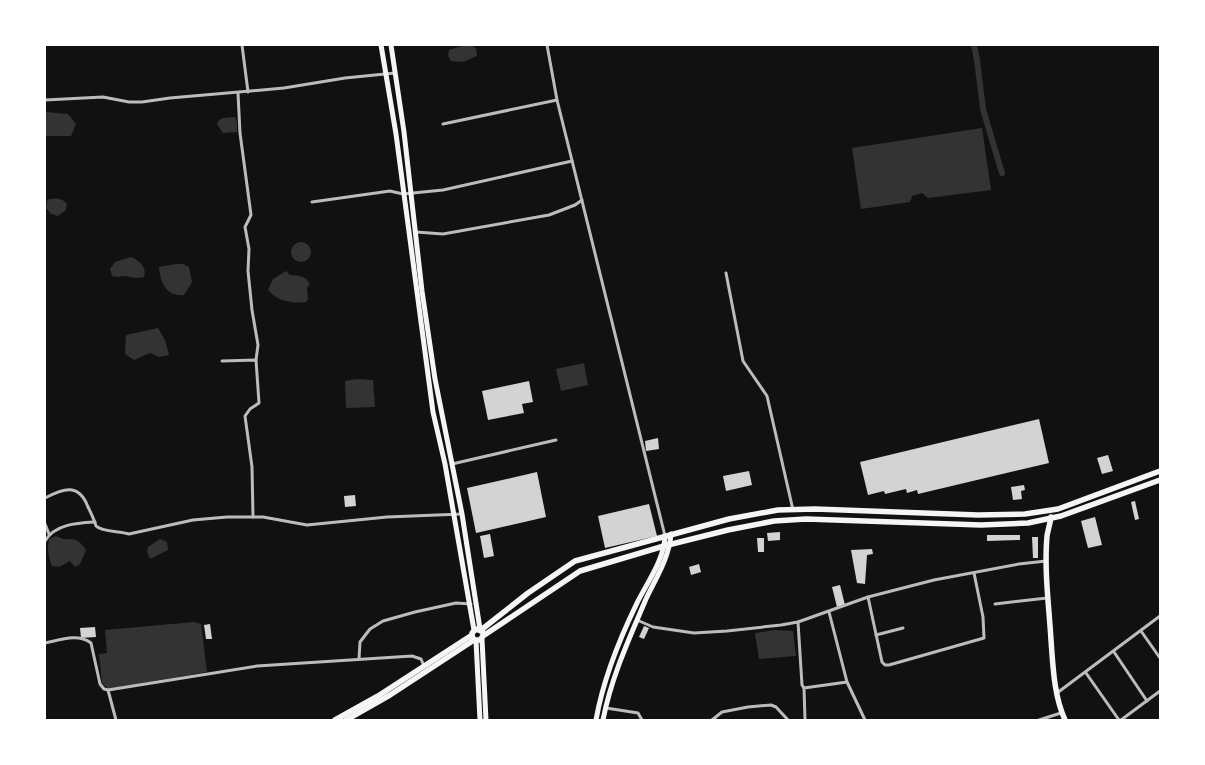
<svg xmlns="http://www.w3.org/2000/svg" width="1205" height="765" font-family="Jost,sans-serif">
	<rect width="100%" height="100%" fill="#111"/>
	<g fill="#333">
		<polygon points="462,46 473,46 476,49 477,56 463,62 451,61 448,56 449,50"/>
		<polygon points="45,112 68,114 76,124 71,136 45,136"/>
		<polygon points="235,117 237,122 237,132 223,133 217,124 219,120 223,118"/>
		<polygon points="982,128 991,190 928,198 922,193 912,196 910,202 861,209 852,148"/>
		<path d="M 49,199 C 55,198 63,198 67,204 L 66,210 L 58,216 L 51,214 L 46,208 L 47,201 Z"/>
		<circle cx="301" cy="252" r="10"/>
		<path d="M 131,257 C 140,261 147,267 144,277 C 137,279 132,277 125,276 C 120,276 118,278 112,276 L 110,269 L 115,262 Z"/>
		<path d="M 176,264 L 183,264 L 189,267 L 192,282 L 184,295 C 166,297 160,282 159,267 Z"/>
		<path d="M 286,271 L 290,275 C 299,276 306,275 310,285 L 307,287 L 308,299 L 306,302 C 293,304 277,301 268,290 L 273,279 Z"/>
		<polygon points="158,328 165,340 169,355 159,357 150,353 134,360 125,354 126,335"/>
		<polygon points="584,363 588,385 561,391 556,369"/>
		<polygon points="356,379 373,380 375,407 346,408 345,381"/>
		<path d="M 56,536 C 71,544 74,532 86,550 L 80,564 L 75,567 L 70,561 L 59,567 L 52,566 C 48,556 47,549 49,539 Z"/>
		<polygon points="160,539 167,542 168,550 150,559 147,552 148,547"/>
		<polygon points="194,622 201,624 207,672 108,689 102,683 99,654 107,653 105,630"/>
		<polygon points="775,630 793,631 796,656 759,659 755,633"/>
	</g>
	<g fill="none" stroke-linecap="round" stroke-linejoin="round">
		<polyline stroke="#333" stroke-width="6" points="974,45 977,60 983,109 1002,173"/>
	</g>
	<g fill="#d3d3d3">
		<polygon points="529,381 533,402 522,404 524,413 488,420 482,391"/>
		<polygon points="1039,419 1049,463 918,494 917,490 907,493 906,489 885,494 884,491 868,495 860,462"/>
		<polygon points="658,438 659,449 646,451 645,441"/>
		<polygon points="1108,455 1113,471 1102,474 1097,458"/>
		<polygon points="749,471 752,485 726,491 723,476"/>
		<polygon points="537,472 546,517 476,533 467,488"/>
		<polygon points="1024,485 1025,490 1021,491 1022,499 1013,500 1011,487"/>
		<polygon points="355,495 356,506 345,507 344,496"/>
		<polygon points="1135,501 1139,519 1135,520 1131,502"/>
		<polygon points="649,504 657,536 605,548 598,516"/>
		<polygon points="1095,517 1102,545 1088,548 1081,521"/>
		<polygon points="780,532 780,540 768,541 767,533"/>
		<polygon points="490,534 494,556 484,558 480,536"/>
		<polygon points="987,535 1020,535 1020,540 987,541"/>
		<polygon points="1032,537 1038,537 1038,558 1033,558"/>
		<polygon points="757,538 764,538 764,552 758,552"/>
		<polygon points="872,549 873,554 867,555 865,584 857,583 851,550"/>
		<polygon points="699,564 701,572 691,575 689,567"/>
		<polygon points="840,585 845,605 837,607 832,587"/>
		<polygon points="210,624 212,639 206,639 204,625"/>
		<polygon points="644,626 649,628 644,639 639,637"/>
		<polygon points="95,627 96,637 81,638 80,628"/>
	</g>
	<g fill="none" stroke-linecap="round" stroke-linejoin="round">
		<g stroke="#bcbcbc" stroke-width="3">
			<polyline points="242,45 248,92"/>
			<polyline points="547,45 557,100 665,536"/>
			<polyline points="238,93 240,133 251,215 245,227 249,249 248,271 252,310 258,345 256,360"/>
			<polyline points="45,100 103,97 129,102 142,102 170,98 284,88 345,78 395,73"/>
			<polyline points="443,124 557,100"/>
			<polyline points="312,202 390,191 403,194 443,190 572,161"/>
			<polyline points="416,232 443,234 549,215 575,205 582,200"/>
			<polyline points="726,273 743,361 767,396 793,510"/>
			<polyline points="222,361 256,360 259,403 250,409 245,416 252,467 253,517"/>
			<polyline points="452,464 556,440"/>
			<path d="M 45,498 C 64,488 79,483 88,507 C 91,513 94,519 96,526 C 102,532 119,531 129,534 L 193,520 L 227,517 L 263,517 L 307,525 L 387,517 L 462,514"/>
			<polyline points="45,524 49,534"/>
			<path d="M 45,541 C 55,524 77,523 95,522"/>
			<polyline points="868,597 882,662 885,665 889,665 984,638 983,617 974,573"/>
			<polyline points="995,604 1047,598"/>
			<polyline points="829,612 847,682 865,720"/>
			<polyline points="637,620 653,627 694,633 727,631 781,625 798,622 868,597 934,580 1019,564 1046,561"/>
			<polyline points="798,622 802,685 804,688"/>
			<polyline points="1141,631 1160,658"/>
			<polyline points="876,635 903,628"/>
			<path d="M 45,643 C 60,640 78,633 91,643 L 100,684 L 104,689 L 108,690 L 257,666 L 412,656 L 421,659 L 424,666"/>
			<polyline points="1114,652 1147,701"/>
			<polyline points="359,659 360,642 370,629 383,621 415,612 456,603 471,604"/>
			<polyline points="1086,673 1119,720"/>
			<polyline points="108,690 116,720"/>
			<polyline points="1057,693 1160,616"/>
			<polyline points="606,708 638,713 642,720"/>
			<polyline points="712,720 722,712 748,707 771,705 776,707 788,720"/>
			<polyline points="805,720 804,688 847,682"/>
			<polyline points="1039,720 1061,713"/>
			<polyline points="1121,720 1160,691"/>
		</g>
		<g stroke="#f5f5f5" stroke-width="5">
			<path d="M 596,720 C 603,680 619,640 637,603 C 648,581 664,560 665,536"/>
			<path d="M 603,720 C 611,678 629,639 646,599 C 656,578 669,558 671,534"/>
		</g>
		<g stroke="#f5f5f5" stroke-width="5">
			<polyline points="381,45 396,134 433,412 445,464 474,630"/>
			<polyline points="391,45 404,132 422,291 435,379 462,514 480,629"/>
			<polyline points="482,639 486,720"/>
			<polyline points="476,641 480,720"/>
		</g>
		<g stroke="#f5f5f5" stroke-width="5.5">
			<path d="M 1051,517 C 1050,524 1048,530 1047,536 C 1044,571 1049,606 1051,640 C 1053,667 1054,696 1065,720"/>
			<polyline points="481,630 528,593 575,561 729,519 778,510 815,509 978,515 1025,514 1058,509 1160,471"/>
			<polyline points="483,636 483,632 476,629 472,633 472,636 474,640 480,640 483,636 580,571 664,546 728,530 774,521 806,519 981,525 1028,523 1061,516 1160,480"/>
			<polyline points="335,720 378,696 472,635"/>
			<polyline points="346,720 390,695 474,640"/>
		</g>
	</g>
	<rect width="1205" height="765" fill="none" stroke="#ffffff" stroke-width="92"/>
</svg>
